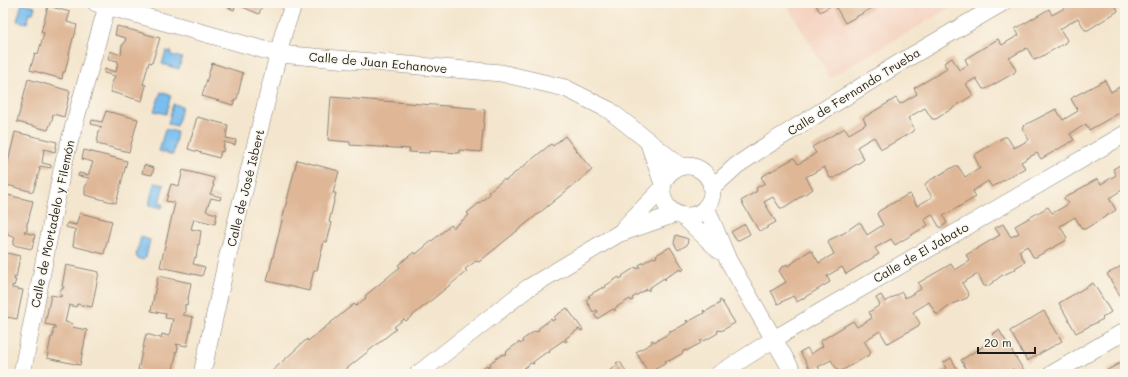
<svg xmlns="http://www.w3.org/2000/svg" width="1128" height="377" font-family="Mali,sans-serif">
	<rect width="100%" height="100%" fill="#fbf7ec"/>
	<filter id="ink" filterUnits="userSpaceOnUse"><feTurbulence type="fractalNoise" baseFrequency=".025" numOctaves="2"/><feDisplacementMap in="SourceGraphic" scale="8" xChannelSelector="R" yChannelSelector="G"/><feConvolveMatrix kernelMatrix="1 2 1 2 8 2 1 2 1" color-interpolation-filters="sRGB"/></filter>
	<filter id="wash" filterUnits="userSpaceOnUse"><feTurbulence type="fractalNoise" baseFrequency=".012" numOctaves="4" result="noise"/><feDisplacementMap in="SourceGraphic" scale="16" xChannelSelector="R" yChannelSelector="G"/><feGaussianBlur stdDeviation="0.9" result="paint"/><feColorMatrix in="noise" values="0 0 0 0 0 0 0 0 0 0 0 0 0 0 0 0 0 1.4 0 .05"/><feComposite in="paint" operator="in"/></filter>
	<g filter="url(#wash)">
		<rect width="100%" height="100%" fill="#f4e6ce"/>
		<polygon fill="#f5d3c1" points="786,3 958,3 830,78"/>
		<g fill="#79beef" stroke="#4a6d86">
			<polygon points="22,3 35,7 33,13 29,13 27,23 17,21"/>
			<polygon points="166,51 172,52 171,55 182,58 179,69 162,64"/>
			<polygon points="161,92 171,95 166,114 154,111"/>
			<polygon points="173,104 182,106 177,126 168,124"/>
			<polygon points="165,129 177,132 173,155 159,151"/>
			<polygon points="154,183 164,185 159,203 163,204 162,208 149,205"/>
			<polygon points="141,237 150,240 146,257 143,260 137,258 136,255"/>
		</g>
		<g id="blocks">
			<g fill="#dfb797">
				<polygon points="217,3 263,3 259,14 236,4 234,10"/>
				<polygon points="815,3 881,3 845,23 834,4 820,12"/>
				<polygon points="1069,3 1114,3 1118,11 1088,30 1085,30 1078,18 1060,29 1067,40 1065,43 1037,59 1034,60 1027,48 1009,58 1016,70 1014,73 986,89 983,89 976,78 966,84 973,95 936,119 932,119 925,108 916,113 908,118 914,129 912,132 884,148 881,149 874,137 865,142 857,147 864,159 862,161 834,178 830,178 824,167 806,177 813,189 783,208 780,208 773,197 764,202 776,222 767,227 768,228 759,231 741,201 757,191 756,188 765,183 761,177 794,158 798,164 807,159 816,153 812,147 845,128 849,134 866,124 863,118 896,98 900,104 917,94 914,88 947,69 944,63 952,58 959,70 968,65 965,59 998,39 1002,45 1019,35 1015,29 1049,9 1052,15 1070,5"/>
				<polygon points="48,6 70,12 67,22 77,25 74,38 73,38 65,72 63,72 62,79 30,70 35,53 38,54 44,33 41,32"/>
				<polygon points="117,26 160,38 152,63 149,62 143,84 146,85 142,101 111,92 111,85 115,76 104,73 105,69 116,72 118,61 108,59 110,51 121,55 122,45 124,44 126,38 115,35"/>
				<polygon points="212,63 243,73 237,99 235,99 233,105 202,96"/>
				<polygon points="28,79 70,91 64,117 53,114 52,117 53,117 48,130 17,122"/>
				<polygon points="1105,80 1111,92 1125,84 1125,102 1119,105 1123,111 1089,130 1086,124 1070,134 1074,140 1041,159 1037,153 1029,157 1021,162 1025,168 992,187 988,181 973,191 976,197 943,216 947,223 940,228 932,214 924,219 928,225 895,245 891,239 875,248 879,254 846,274 842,267 827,276 830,282 797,302 793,296 778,304 771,291 786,282 779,271 781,268 787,264 788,266 809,251 812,251 819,263 827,258 834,254 828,242 829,240 844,233 858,223 861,223 867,235 883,225 877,214 879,211 907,195 910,194 917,206 932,197 925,185 927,182 955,166 958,166 965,177 980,168 974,156 976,154 1004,137 1007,137 1014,148 1029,140 1022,128 1025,125 1056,109 1063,120 1078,111 1071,99 1073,97"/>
				<polygon points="331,97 485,109 481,152 459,150 459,153 429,151 429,153 409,152 410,149 350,145 350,142 328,140"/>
				<polygon points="106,111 138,119 129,152 97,144 99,130 102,127 91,124 92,120 102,122"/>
				<polygon points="197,117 228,125 226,138 236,140 235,145 224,142 223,152 221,151 219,158 188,149"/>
				<polygon points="15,132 57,142 55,152 44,149 42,163 51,165 51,168 40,166 39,168 40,169 33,192 3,184"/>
				<polygon points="565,136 592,170 479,262 476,261 465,269 467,271 406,321 404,319 394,327 396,329 340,374 270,373 307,339 308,341 354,304 356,306 366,298 365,296 400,267 398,265 414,252 416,254 451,225 453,228 469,215 467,213 490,194 488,192 504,179 505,181 551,144 553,146"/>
				<polygon points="84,150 127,161 116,203 85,195 85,188 89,178 78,176 79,173 88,175 93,162 82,159"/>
				<polygon points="297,160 339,171 333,193 336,193 329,222 332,223 327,242 324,241 317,270 314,270 309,291 267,281"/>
				<polygon points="1125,162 1125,188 1109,198 1116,210 1113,212 1085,229 1082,229 1075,217 1060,226 1067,238 1065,241 1036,257 1033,257 1027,246 1019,251 1025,262 1015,268 1016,269 1001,276 988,286 984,286 978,274 962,283 969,295 967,298 952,304 939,314 936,314 929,302 913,312 920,323 918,326 890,342 887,343 880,331 864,341 871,352 869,355 841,371 838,371 831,360 818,367 821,372 813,374 800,352 807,348 811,354 823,346 820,341 853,321 857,327 872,318 869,312 880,305 876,298 881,295 885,302 902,292 905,298 921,289 918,283 951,264 955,270 970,261 966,255 1000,235 995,228 1003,224 1011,237 1019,233 1015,226 1048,207 1052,213 1060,209 1068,204 1064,198 1097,179 1101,184 1116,175 1113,169"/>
				<polygon points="144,165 154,168 152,175 142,173"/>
				<polygon points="183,170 214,178 213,185 214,185 210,194 221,197 220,200 211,198 206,211 217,214 215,224 194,219 191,229 201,231 199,245 198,244 196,258 195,257 193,264 205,267 202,276 160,267 175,203 166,201 171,184 179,186"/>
				<polygon points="3,194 33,201 28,222 27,222 27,231 25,230 24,232 35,235 32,249 13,245 15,237 7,235 8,232 3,231"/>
				<polygon points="80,213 112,221 104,254 73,246 75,232 77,230 66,227 67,223 76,225"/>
				<polygon points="745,224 750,234 737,241 731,232"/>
				<polygon points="676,235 688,239 687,245 678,250 674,243"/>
				<polygon points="670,247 684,269 682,271 681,269 666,277 665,280 664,278 649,288 649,291 647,289 632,298 633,300 631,301 630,299 615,308 615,311 613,309 597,319 594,314 598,312 597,310 593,312 586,300 590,297 588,296 603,287 603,289 606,287 605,286 619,277 620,279 623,277 622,276 636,267 637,269 640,267 639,265 653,257 654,258 657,257 656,255"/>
				<polygon points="3,252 20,256 16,278 14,277 14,280 16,280 14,286 12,285 12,288 23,290 17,319 6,317 5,319 7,319 6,325 4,325 4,327 6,328 4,337"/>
				<polygon points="1125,264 1125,304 1107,274"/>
				<polygon points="66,265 99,272 92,307 77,304 76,307 69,305 65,322 73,324 72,327 87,330 80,365 47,358 51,337 53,337 53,328 55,329 55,326 45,324 51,295 61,297 62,295 60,295 61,289 63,289 64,287 62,286"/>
				<polygon points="158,276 191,283 187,305 185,304 185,313 183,313 183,315 193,317 187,346 176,344 178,347 177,352 175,352 176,355 172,374 159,374 138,370 146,334 161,338 162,334 169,336 173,319 165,318 166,314 151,311"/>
				<polygon points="1093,283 1111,312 1102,318 1103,319 1076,333 1059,303"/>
				<polygon points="721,300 735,323 721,331 720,330 717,331 718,333 704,341 703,340 700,341 701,343 686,351 686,350 683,351 683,353 669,361 668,360 665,361 666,363 652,371 651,370 648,372 636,352 652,343 651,341 653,340 654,342 670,333 670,330 671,332 687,323 686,321 687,320 688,322 704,313 703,311 704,310 705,312 720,303 719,301"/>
				<polygon points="567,308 583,330 581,331 579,329 565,339 567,341 565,342 564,340 549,350 550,352 549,353 548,351 533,362 534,364 531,363 516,374 475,374 487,365 488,367 491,365 490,363 503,354 504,355 507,353 506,352 519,342 520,344 523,342 522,340 535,331 536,332 539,330 538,329 551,319 552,321 555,319 554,317"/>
				<polygon points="1044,311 1062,341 1027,361 1010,331"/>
				<polygon points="999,330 1026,374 1016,374 1013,369 1005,374 969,374 961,360 995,339 992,334"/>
				<polygon points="951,358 960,374 936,374 946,368 943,363"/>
				<polygon points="1125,360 1125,374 1107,374 1106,371"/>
				<polygon points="618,362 621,363 627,374 605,374 618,365 616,363"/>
			</g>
		</g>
	</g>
	<g filter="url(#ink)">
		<use href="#blocks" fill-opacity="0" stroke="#888175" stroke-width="1"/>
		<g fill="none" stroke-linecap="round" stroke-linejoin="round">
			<defs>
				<g id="minor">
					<polyline points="96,3 279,54 501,73 565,88 609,110 681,167"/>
					<polyline points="648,141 663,184"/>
					<circle cx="687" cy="191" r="25"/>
					<polyline points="712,188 736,166 758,151 901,62 1002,3"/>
					<polyline points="706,207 728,260 794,374"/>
					<polyline points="683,216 720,251"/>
					<polyline points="624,228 662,189"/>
					<polyline points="22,374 63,165 107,6"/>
					<polyline points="202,374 227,259 284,31 294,3"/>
					<polyline points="418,374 528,288 618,234 675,214"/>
					<polyline points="719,374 774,339 1125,134"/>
					<polyline points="1052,374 1125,331"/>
				</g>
			</defs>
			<use href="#minor" stroke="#888175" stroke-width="18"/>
			<use href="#minor" stroke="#fff" stroke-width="17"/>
		</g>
	</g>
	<g text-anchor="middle" stroke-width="3" stroke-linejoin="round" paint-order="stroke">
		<g font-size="12" fill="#1c1c1c" stroke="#fbf7ec">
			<text transform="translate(378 63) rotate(5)" y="4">Calle de Juan Echanove</text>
			<text transform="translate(854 92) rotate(-32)" y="4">Calle de Fernando Trueba</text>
			<text transform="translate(246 188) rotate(-76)" y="4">Calle de José Isbert</text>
			<text transform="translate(53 224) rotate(-78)" y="4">Calle de Mortadelo y Filemón</text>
			<text transform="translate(921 253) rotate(-30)" y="4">Calle de El Jabato</text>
		</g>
	</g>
	<rect width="1128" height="377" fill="none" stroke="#fbf7ec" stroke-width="16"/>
	<path d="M978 347v6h57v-6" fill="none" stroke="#1c1c1c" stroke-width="2"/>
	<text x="984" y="347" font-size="12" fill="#1c1c1c" stroke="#fbf7ec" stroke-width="3" paint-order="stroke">20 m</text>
</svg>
